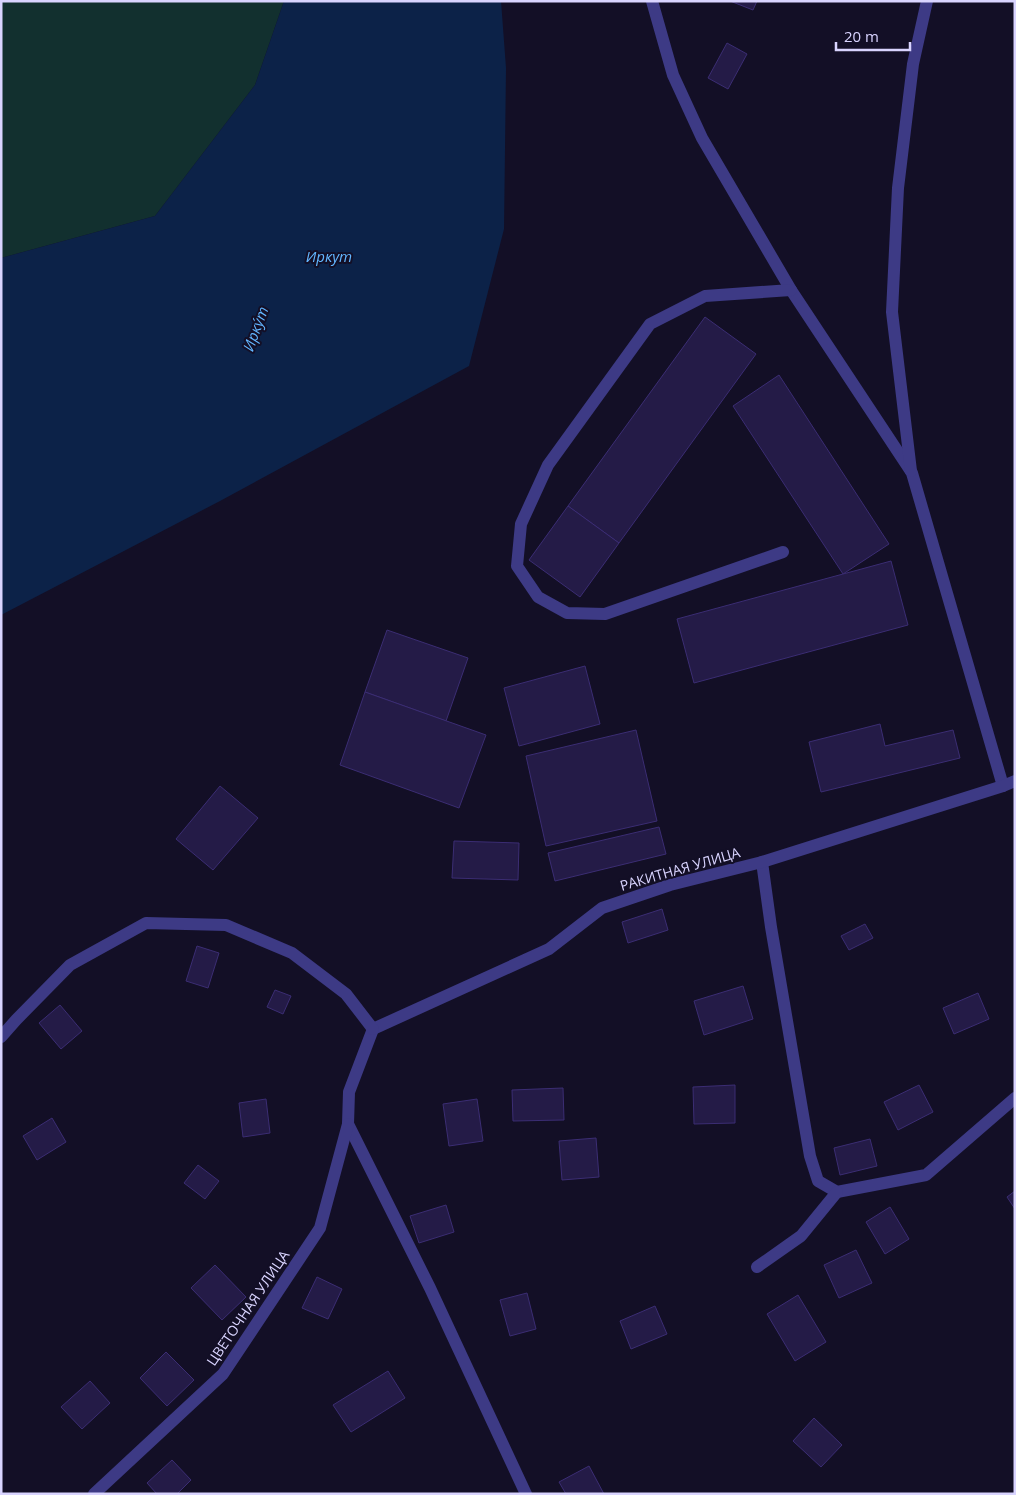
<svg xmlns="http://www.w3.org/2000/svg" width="1016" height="1495" font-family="'Open Sans',sans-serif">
	<rect width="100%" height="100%" fill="#130f26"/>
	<polygon fill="#12302f" points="1,1 284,1 255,85 155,216 1,258"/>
	<polygon fill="#0c2248" points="284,1 501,1 506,68 504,229 469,366 220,501 1,615 1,258 155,216 255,85"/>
	<g fill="#241b47" stroke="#3b2d73">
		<polygon points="730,1 757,1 753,10"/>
		<polygon points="727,43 747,54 728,89 708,78"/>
		<polygon points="705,317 756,354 619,543 568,506"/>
		<polygon points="779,375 889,544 843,574 733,406"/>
		<polygon points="568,506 619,543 580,597 529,560"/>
		<polygon points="891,561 908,625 694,683 677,619"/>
		<polygon points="387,630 468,658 446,721 365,692"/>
		<polygon points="585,666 600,724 519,746 504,688"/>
		<polygon points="365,692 486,735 459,808 340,765"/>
		<polygon points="880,724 885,746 953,730 960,758 821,792 809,742"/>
		<polygon points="636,730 657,821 546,846 526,756"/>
		<polygon points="220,786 258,818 213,870 176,839"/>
		<polygon points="659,827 666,854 555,881 548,853"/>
		<polygon points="454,841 519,843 518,880 452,878"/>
		<polygon points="662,909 668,930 628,943 622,922"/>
		<polygon points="865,924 873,938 849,950 841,936"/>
		<polygon points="197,946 219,953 208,988 186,981"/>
		<polygon points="743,986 753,1019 704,1035 694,1001"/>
		<polygon points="275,990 291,996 283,1014 267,1007"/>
		<polygon points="978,993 989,1019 954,1034 943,1008"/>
		<polygon points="60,1005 82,1031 61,1049 39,1023"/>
		<polygon points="735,1085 735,1123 694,1124 693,1087"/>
		<polygon points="919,1085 933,1112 898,1130 884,1102"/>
		<polygon points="563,1088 564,1120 513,1121 512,1090"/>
		<polygon points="266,1099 270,1133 243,1137 239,1103"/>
		<polygon points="477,1099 483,1141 449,1146 443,1104"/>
		<polygon points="52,1118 66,1142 37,1160 23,1136"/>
		<polygon points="596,1138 599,1177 562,1180 559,1141"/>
		<polygon points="870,1139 877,1166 840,1175 834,1148"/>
		<polygon points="198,1165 219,1181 205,1199 184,1183"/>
		<polygon points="1015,1191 1015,1209 1007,1197"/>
		<polygon points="446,1205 454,1232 419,1243 410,1216"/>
		<polygon points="890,1207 909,1239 885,1254 866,1222"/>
		<polygon points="856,1250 872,1283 839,1298 824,1265"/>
		<polygon points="215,1265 246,1297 222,1320 191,1288"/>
		<polygon points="317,1277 342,1289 328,1319 302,1308"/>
		<polygon points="527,1293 536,1329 510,1336 500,1300"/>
		<polygon points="798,1295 826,1342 795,1361 767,1314"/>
		<polygon points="655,1306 667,1334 631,1349 620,1321"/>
		<polygon points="166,1352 194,1380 167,1406 140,1378"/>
		<polygon points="388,1371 405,1398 351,1432 333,1405"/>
		<polygon points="90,1381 110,1403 82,1429 61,1407"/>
		<polygon points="814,1418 842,1445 821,1467 793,1441"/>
		<polygon points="172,1460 191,1480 177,1494 157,1494 147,1483"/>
		<polygon points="589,1466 604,1494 566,1494 559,1482"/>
	</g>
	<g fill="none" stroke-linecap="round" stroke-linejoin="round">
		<g stroke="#3d3a85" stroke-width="12">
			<polyline points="652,1 673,75 702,138 791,290 912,473 1003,786"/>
			<polyline points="911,471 892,312 898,188 913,64 927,1"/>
			<polyline points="783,552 605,614 567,613 538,597 517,566 521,524 548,465 650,324 705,296 791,290"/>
			<polyline points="762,862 771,927 810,1156 818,1181 837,1192 926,1175 1015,1098"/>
			<polyline points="373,1029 549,949 602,908 670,885 762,862 1003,786 1015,781"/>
			<polyline points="373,1029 349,1092 348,1124 430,1288 526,1494"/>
			<polyline points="1,1037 16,1020 70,965 146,923 226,925 292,953 346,994 373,1029"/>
			<polyline points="757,1267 801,1236 837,1192"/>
			<polyline points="94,1494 223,1374 320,1228 348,1124"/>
		</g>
	</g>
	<g text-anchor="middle" stroke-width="4" stroke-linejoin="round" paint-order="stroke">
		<g font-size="14" fill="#d9d4ff" stroke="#130f26">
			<text transform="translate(680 869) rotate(-16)" y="5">РАКИТНАЯ УЛИЦА</text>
			<text transform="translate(248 1308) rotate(-56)" y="5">ЦВЕТОЧНАЯ УЛИЦА</text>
		</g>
		<g font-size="15" font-style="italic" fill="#62b6ff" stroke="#130f26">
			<text x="329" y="262">Иркут</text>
			<text transform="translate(256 329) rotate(-70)" y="5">Ирку́т</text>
		</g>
	</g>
	<rect width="1016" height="1495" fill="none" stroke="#d9d4ff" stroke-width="5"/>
	<path d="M836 42v8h74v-8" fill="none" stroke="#d9d4ff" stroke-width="2.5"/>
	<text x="844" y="42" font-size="15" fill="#d9d4ff" stroke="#130f26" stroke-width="4" paint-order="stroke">20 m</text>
</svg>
